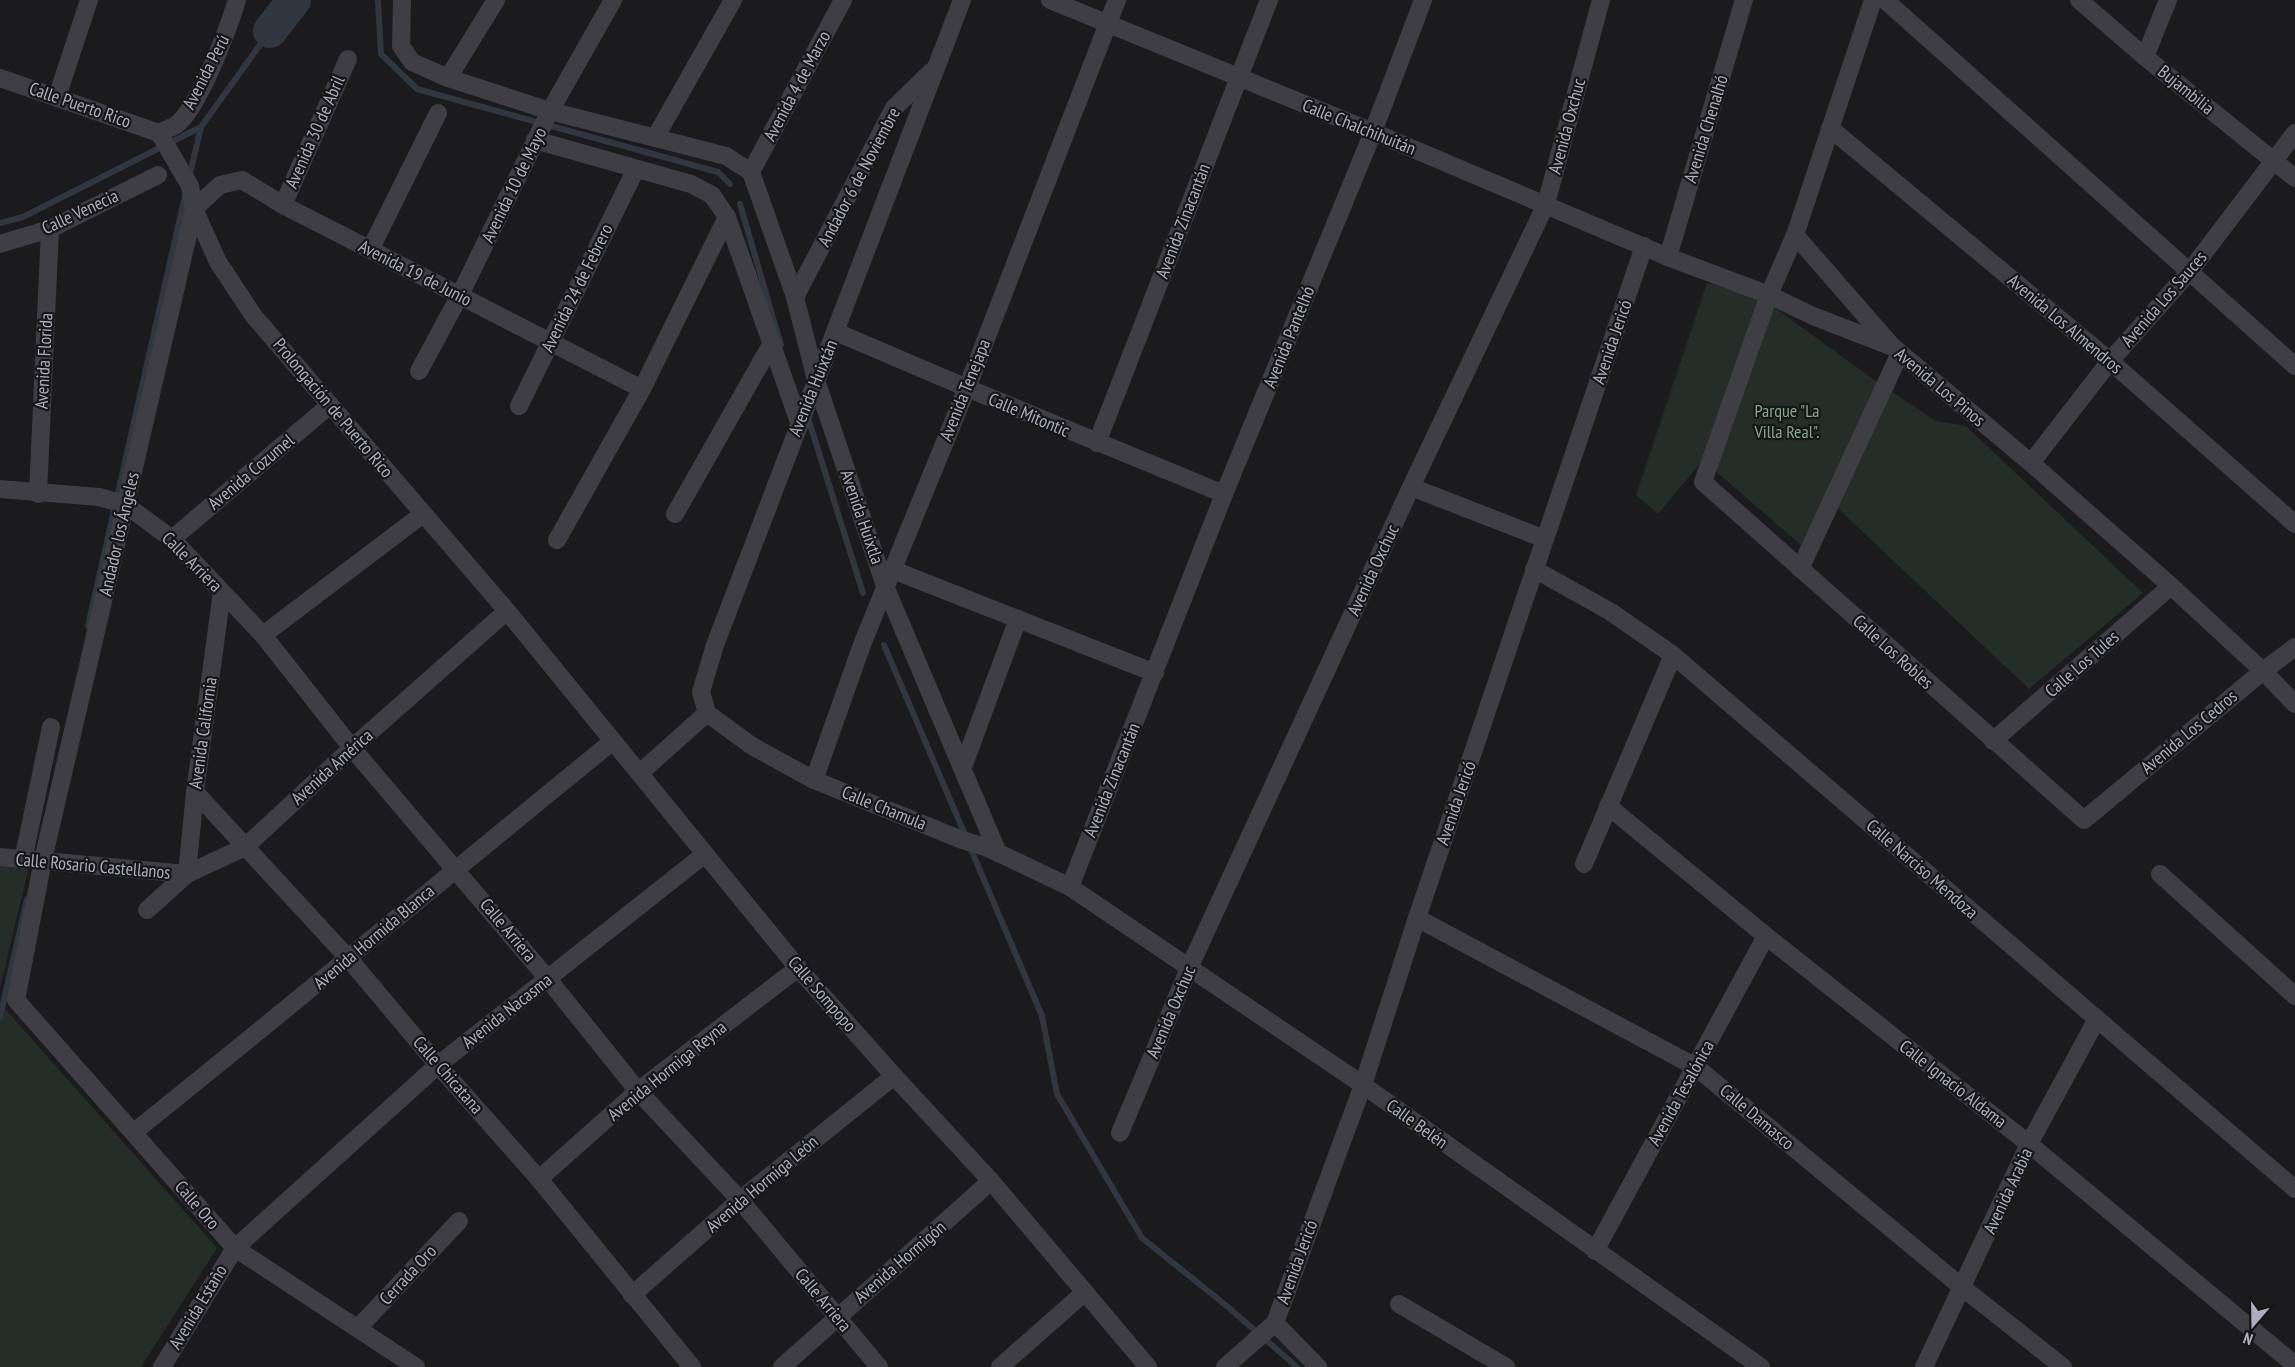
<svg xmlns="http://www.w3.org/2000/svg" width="2295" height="1367" font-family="'PT Sans Narrow',sans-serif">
	<rect width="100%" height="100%" fill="#1b1b1d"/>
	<g fill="#242d27">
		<polygon points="1707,283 1756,294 1873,379 1936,421 1966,426 2143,593 2029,689 1828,499 1803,547 1703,460 1658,514 1636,495"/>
		<polygon points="0,865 29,867 0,988"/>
		<polygon points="0,1003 217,1248 141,1367 0,1367"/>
	</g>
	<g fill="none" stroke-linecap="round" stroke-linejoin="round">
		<g stroke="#303741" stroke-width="6">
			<polyline points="378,0 381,54 417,89 718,172 730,184"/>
			<polyline points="189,178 201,127 270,31"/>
			<polyline points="740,204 781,345"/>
			<polyline points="0,223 23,217 201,127"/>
			<polyline points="809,421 863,593"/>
			<polyline points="88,626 185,196"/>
			<polyline points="884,645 966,837"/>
			<polyline points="970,847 1042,1016 1057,1094 1142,1238 1228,1307 1297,1367"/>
			<polyline points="0,1017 27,899"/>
		</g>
		<polyline stroke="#303741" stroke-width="34" points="270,31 294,0"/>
		<g stroke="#3e3e44" stroke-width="18">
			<polyline points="402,0 401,46 412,62 448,78 550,111 726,156 751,172"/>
			<polyline points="1050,0 1373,132 1668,257 1769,295 1813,316 1893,347 2031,463 2171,586 2263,671 2295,704"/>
			<polyline points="1873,0 1795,235 1769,295 1703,482 2084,820 2263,671 2295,647"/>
			<polyline points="1885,0 2295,366"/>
			<polyline points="2079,0 2145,57 2295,178"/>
			<polyline points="2145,57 2168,0"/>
			<polyline points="0,78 159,133"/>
			<polyline points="448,78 496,0"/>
			<polyline points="57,97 89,0"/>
			<polyline points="1830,128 2110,361 2295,524"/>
			<polyline points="159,133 190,186 194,209 218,262 253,315 507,611 798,968 894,1076 991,1181 1148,1367"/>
			<path d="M 159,133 C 164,130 171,128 176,125 C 199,108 228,29 237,0"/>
			<polyline points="655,138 733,0"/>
			<polyline points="535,140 691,184 712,195 727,217 799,422"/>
			<polyline points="751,172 795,297 816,380 885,586 998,853"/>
			<polyline points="751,172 843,0"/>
			<polyline points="283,205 348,59"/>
			<polyline points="1795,235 1891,345"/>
			<polyline points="0,244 50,229 158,175"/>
			<polyline points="370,250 438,113"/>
			<polyline points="1668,257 1744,0"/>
			<polyline points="795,297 894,108 932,71"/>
			<polyline points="836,332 967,388 1224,494"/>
			<polyline points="419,371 460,295 550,111 613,0"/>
			<polyline points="519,406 636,169"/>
			<polyline points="1097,443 1269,0"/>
			<polyline points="2031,463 2110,361 2190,271 2295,133"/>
			<polyline points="1411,487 1545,539"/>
			<polyline points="0,489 99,497 126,505 172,539 263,635 352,748 548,979 638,1091 740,1200 879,1367"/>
			<polyline points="38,494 50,229"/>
			<polyline points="675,514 772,343"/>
			<polyline points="172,539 330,405"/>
			<polyline points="557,540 642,389 727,217"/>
			<polyline points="1534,569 1611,612 1673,655 2295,1189"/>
			<polyline points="1800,569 1900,353"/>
			<polyline points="893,570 1155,673"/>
			<polyline points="263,635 423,514"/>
			<polyline points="707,713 752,746 814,780 962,840 988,848 1070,887 1363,1085 1761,1367"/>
			<polyline points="707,713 701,692 715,645 962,0"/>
			<polyline points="1993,741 2171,586"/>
			<polyline points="963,767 1018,619"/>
			<polyline points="641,772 707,713"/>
			<polyline points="814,780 863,642 967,388 1117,0"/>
			<polyline points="195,792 349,959 438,1065 539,1179 692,1367"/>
			<polyline points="1608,806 1766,936 2029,1144 2295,1365"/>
			<polyline points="0,857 187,874 195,792 222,592"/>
			<polyline points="23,860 51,727"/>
			<polyline points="1584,864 1673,655"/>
			<polyline points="2160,874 2295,996"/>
			<polyline points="1070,887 1224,494 1373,132 1423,0"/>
			<polyline points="147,910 187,874 245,847 352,748 507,611"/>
			<polyline points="1417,918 1696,1067 1963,1288 2063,1367"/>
			<path d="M 134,1132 C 295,1003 453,871 613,741"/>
			<polyline points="1120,1133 1190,966 1411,487 1546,204 1601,0"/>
			<polyline points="539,1179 638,1091 798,968"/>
			<polyline points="1595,1251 1766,936"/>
			<polyline points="632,1295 740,1200 894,1076"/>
			<polyline points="1399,1304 1506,1367"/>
			<polyline points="1275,1323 1318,1367"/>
			<polyline points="358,1328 459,1221"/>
			<polyline points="162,1367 235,1248 438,1065 705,854"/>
			<polyline points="416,1367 235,1248 16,1000 43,860 194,209 220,185 242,180 283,205 642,389"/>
			<polyline points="782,1367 991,1181"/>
			<polyline points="1000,1367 1085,1292"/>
			<polyline points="1225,1367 1275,1323 1363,1085 1417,918 1644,246"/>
			<polyline points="1924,1367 2029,1144 2097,1019"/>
		</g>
	</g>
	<g text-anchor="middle" stroke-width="4.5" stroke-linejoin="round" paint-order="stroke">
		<g font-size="18" fill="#adb0bc" stroke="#161618">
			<text transform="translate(206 72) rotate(-63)" y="6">Avenida Perú</text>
			<text transform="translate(797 86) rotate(-62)" y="6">Avenida 4 de Marzo</text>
			<text transform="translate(2186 90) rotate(39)" y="6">Bujambilia</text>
			<text transform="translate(80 105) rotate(19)" y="6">Calle Puerto Rico</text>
			<text transform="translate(1567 126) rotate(-75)" y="6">Avenida Oxchuc</text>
			<text transform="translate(1359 127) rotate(22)" y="6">Calle Chalchihuitán</text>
			<text transform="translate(1706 129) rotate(-73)" y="6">Avenida Chenalhó</text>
			<text transform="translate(315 132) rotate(-66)" y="6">Avenida 30 de Abril</text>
			<text transform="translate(859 177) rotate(-62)" y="6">Andador 6 de Noviembre</text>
			<text transform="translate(514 185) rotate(-64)" y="6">Avenida 10 de Mayo</text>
			<text transform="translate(80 212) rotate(-25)" y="6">Calle Venecia</text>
			<text transform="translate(1183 221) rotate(-69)" y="6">Avenida Zinacantán</text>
			<text transform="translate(415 273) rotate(27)" y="6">Avenida 19 de Junio</text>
			<text transform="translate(577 288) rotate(-64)" y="6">Avenida 24 de Febrero</text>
			<text transform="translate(2164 299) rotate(-49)" y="6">Avenida Los Sauces</text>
			<text transform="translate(2065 324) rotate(40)" y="6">Avenida Los Almendros</text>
			<text transform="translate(1289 337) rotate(-68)" y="6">Avenida Pantelhó</text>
			<text transform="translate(1612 342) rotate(-71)" y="6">Avenida Jericó</text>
			<text transform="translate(44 361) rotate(-87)" y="6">Avenida Florida</text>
			<text transform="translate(1940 387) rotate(40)" y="6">Avenida Los Pinos</text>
			<text transform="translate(813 388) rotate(-68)" y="6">Avenida Huixtán</text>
			<text transform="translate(965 390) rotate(-68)" y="6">Avenida Tenejapa</text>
			<text transform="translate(333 408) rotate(50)" y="6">Prolongación de Puerto Rico</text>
			<text transform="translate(1029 415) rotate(23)" y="6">Calle Mitontic</text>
			<text transform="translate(251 472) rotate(-40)" y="6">Avenida Cozumel</text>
			<text transform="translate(862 517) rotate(71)" y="6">Avenida Huixtla</text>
			<text transform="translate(119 534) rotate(-77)" y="6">Andador los Ángeles</text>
			<text transform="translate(192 562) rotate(45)" y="6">Calle Arriera</text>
			<text transform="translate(1373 570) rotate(-65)" y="6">Avenida Oxchuc</text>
			<text transform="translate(1893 652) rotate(42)" y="6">Calle Los Robles</text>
			<text transform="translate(2082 664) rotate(-41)" y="6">Calle Los Tules</text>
			<text transform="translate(2189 732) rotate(-40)" y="6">Avenida Los Cedros</text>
			<text transform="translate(203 733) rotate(-82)" y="6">Avenida California</text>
			<text transform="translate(332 767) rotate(-42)" y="6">Avenida América</text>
			<text transform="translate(1112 780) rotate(-68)" y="6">Avenida Zinacantán</text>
			<text transform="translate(1456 803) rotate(-71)" y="6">Avenida Jericó</text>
			<text transform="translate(884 808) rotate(22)" y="6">Calle Chamula</text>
			<text transform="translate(93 866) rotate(5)" y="6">Calle Rosario Castellanos</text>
			<text transform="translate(1922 869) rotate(41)" y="6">Calle Narciso Mendoza</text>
			<text transform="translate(508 930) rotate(50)" y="6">Calle Arriera</text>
			<text transform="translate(374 937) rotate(-40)" y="6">Avenida Hormida Blanca</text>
			<text transform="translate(822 994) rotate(49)" y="6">Calle Sompopo</text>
			<text transform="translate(507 1011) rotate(-38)" y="6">Avenida Nacasma</text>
			<text transform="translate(1171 1012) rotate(-67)" y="6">Avenida Oxchuc</text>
			<text transform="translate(667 1071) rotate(-39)" y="6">Avenida Hormiga Reyna</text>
			<text transform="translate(448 1075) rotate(49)" y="6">Calle Chicatana</text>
			<text transform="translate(1953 1084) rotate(38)" y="6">Calle Ignacio Aldama</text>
			<text transform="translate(1681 1093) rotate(-61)" y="6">Avenida Tesalónica</text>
			<text transform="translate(1757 1117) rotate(40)" y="6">Calle Damasco</text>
			<text transform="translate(1417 1124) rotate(36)" y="6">Calle Belén</text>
			<text transform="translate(762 1184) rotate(-40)" y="6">Avenida Hormiga León</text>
			<text transform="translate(2008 1191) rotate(-65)" y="6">Avenida Arabia</text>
			<text transform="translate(197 1205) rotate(49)" y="6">Calle Oro</text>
			<text transform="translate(900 1262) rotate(-41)" y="6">Avenida Hormigón</text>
			<text transform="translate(1297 1262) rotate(-70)" y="6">Avenida Jericó</text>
			<text transform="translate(408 1275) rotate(-47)" y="6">Cerrada Oro</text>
			<text transform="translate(823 1300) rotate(50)" y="6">Calle Arriera</text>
			<text transform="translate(198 1307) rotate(-59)" y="6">Avenida Estaño</text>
		</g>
		<g font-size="18" fill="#85a78c" stroke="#161618">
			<text x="1787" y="417">Parque "La<tspan x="1787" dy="21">Villa Real".</tspan></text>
		</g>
	</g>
	<g transform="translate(2253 1325) rotate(200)" stroke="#161618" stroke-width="4.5" paint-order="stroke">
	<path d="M0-4.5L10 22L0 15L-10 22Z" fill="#adb0bc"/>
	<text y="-9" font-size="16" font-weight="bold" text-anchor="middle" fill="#adb0bc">N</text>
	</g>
</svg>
